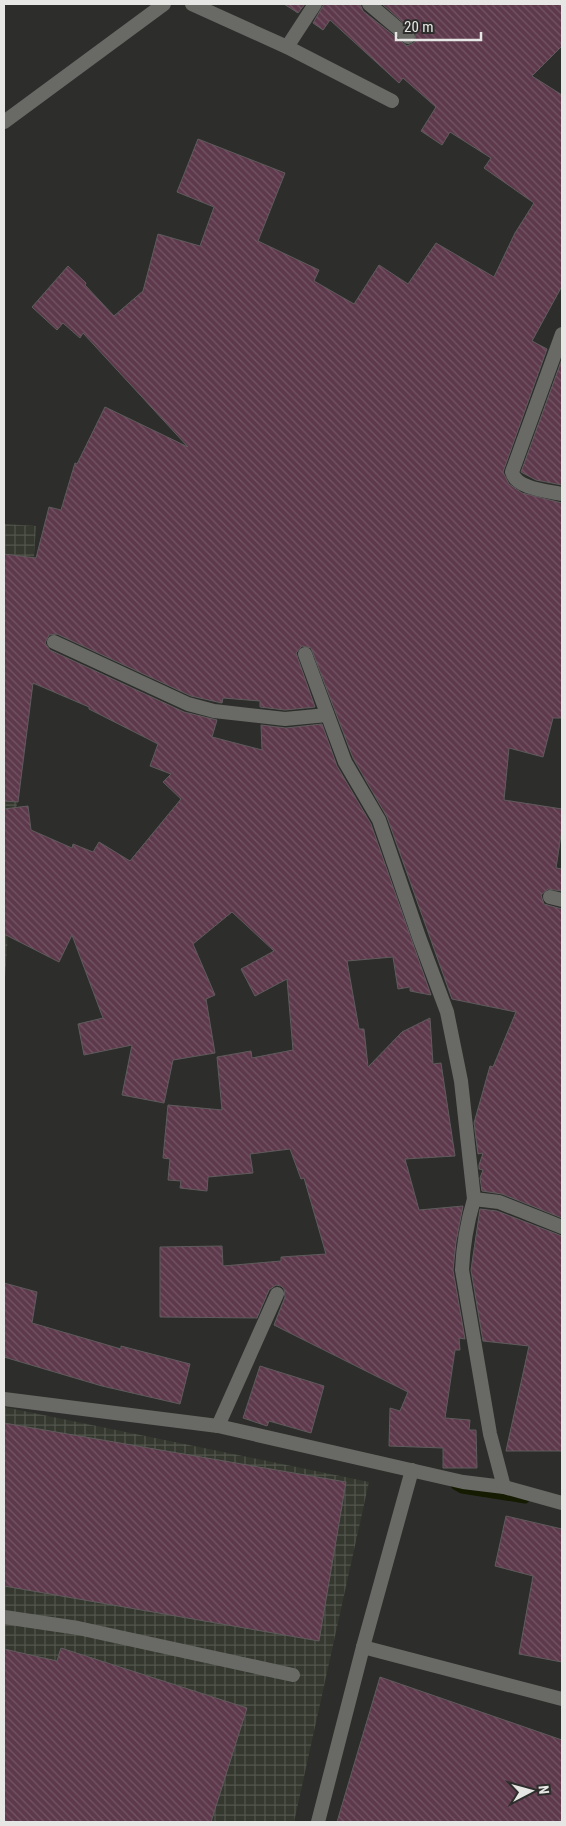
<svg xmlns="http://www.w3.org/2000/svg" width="566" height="1826" font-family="'Roboto Condensed',sans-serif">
	<defs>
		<pattern id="industrial-grid" width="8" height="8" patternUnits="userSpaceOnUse" patternTransform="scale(1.25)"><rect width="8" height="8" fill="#35382e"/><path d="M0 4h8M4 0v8" fill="none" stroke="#52554c"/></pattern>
		<pattern id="building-back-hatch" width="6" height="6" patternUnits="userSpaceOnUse" patternTransform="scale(1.25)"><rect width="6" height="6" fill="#5d394b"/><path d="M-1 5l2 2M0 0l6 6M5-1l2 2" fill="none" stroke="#745665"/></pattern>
	</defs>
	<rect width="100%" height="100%" fill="#2d2e2b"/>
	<g fill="url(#industrial-grid)">
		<polygon points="4,524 36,526 4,992"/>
		<polygon points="4,1407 369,1482 294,1822 48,1822 4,1805"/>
	</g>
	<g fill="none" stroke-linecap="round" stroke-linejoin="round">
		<polyline stroke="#151b00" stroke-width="9" points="455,1485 462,1489 525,1499"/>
	</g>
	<g fill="url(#building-back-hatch)" stroke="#5f5b5c">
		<polygon points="284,4 305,4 298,13"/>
		<polygon points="324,4 360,4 363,11 407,46 415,42 416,34 382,4 562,4 562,46 532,76 562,95 562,286 532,341 547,349 503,472 509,484 522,493 562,503 562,718 553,718 543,757 509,748 504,800 562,809 562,828 556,868 562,869 562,891 548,889 541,895 544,904 562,909 562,1218 502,1194 482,1191 480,1178 483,1170 479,1169 479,1165 483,1153 478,1154 474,1123 490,1066 493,1067 516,1012 452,999 387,817 353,758 311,648 302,646 296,653 315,707 285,710 260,707 260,701 223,698 222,703 191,696 57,634 49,635 45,643 50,650 184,712 217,720 212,737 262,750 261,725 286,728 322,724 337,766 371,824 431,995 410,991 410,987 398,989 393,957 347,961 359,1029 364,1029 368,1067 402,1032 430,1018 433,1064 441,1063 455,1156 405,1159 419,1210 463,1206 456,1242 453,1270 465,1339 459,1338 460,1350 455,1350 445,1418 470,1420 469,1430 476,1430 477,1468 443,1468 443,1448 389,1446 390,1408 400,1411 408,1392 274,1325 285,1297 284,1289 281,1286 276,1285 269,1290 257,1318 160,1317 160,1247 222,1246 223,1266 281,1261 281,1257 326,1254 304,1178 301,1179 290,1149 250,1154 253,1173 208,1177 207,1191 180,1188 181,1181 168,1180 170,1159 163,1158 168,1105 222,1110 217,1057 251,1051 252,1058 293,1050 287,979 255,996 241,969 274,951 232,912 193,944 215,995 206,999 215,1053 173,1060 164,1103 122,1095 132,1045 84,1055 78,1024 103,1018 72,935 59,962 4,934 4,809 28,806 31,830 72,848 73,844 93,852 99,842 130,861 181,799 163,782 171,774 150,766 158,744 89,709 89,707 33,683 18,802 4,801 4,554 36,558 49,507 61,510 75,463 77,464 105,407 188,447 83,333 80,338 63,323 57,330 32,307 68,266 86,283 85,285 114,316 143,291 158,234 200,246 214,207 177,192 198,139 285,173 258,241 319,270 314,281 354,304 379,265 408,284 436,243 494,277 515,233 534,203 484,168 491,158 450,132 442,145 421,131 436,107 403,78 399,83 330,20 323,30 313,23"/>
		<polygon points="562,359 562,485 536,480 521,472"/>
		<polygon points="480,1209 497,1211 562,1236 562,1451 506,1451 529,1346 483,1341 471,1270"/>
		<polygon points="4,1283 37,1292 32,1323 121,1349 121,1346 190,1364 180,1404 102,1386 4,1357"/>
		<polygon points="260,1366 324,1386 311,1433 269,1421 267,1426 243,1418"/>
		<polygon points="4,1423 346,1482 319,1641 4,1586"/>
		<polygon points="506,1516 562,1529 562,1662 519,1654 533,1576 495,1566"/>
		<polygon points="61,1648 247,1708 211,1822 4,1822 4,1649 57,1661"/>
		<polygon points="380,1677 562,1740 562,1822 337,1822"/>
	</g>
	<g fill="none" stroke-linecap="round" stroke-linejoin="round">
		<g stroke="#696a66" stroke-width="14">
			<polyline points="4,1617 78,1628 293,1675"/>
			<polyline points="363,1647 562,1699"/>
		</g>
		<g stroke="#696a66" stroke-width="14">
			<polyline points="192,4 287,47 392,101"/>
			<polyline points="369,4 408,37"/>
			<polyline points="287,47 315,4"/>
			<polyline points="4,122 164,4"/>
			<path d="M 562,334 L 512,472 C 516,489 548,491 562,494"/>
			<polyline points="54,642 188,704 214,711 285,719 327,715"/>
			<polyline points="305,654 345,762 379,820 419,937 447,1012 461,1081 474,1199"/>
			<polyline points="550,897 562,900"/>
			<polyline points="4,1399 218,1426 463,1482 504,1487 562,1503"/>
			<polyline points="218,1426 277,1294"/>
			<path d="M 504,1487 L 490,1434 L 462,1270 C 463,1245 467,1223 474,1199 L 499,1202 L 562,1227"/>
			<polyline points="318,1822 363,1647 412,1470"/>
		</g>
	</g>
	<rect width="566" height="1826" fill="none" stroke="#e6e7e5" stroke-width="10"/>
	<g transform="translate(531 1791) rotate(84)" stroke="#2d2e2b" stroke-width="4" paint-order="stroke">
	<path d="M0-4L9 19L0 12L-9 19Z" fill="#e6e7e5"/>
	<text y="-8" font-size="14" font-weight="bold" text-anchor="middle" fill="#e6e7e5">N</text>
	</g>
	<path d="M396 32v8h85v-8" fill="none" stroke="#e6e7e5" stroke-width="2.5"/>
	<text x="404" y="32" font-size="15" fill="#e6e7e5" stroke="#2d2e2b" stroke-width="4" paint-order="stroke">20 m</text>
</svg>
